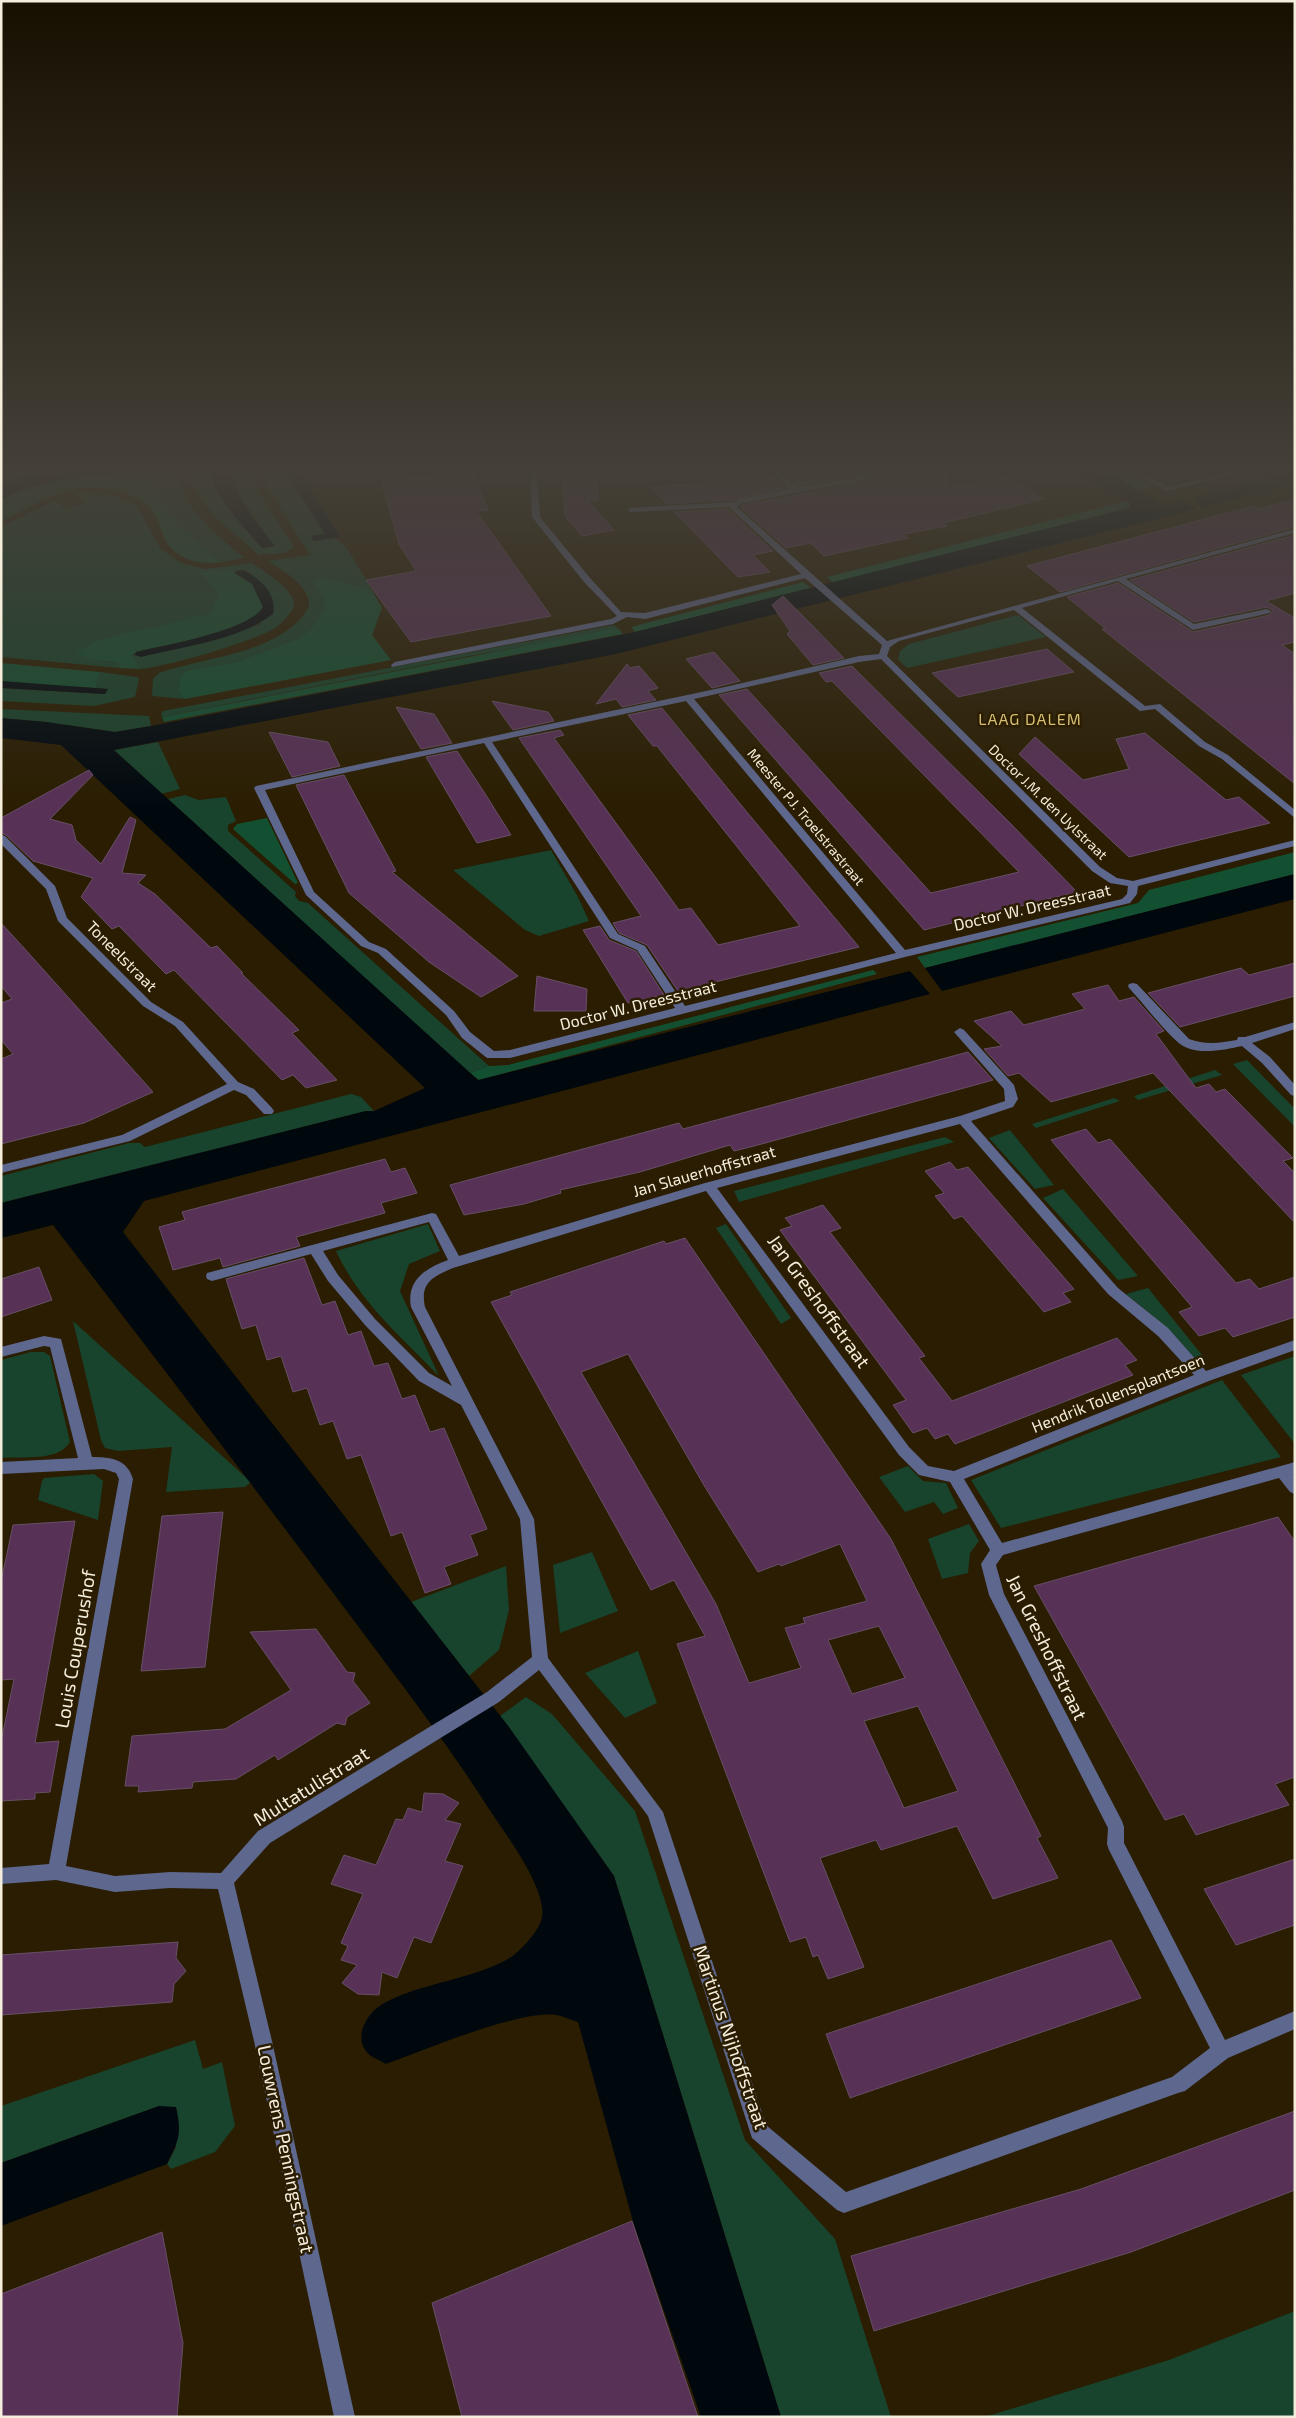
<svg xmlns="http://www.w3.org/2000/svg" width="1296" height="2418" font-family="'Exo 2',sans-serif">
	<rect width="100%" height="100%" fill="#2a1d01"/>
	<g fill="#18432c">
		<polygon points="1,472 41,472 1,484"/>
		<path d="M 151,472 L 176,472 C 178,503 221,540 245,558 L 222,562 L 214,557 C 186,531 158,511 151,472 Z"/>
		<path d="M 189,472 L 209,472 C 219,501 242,525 262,548 L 274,546 L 236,490 L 233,472 L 250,472 L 256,487 L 294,547 L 284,553 L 259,555 C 234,533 196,506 189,472 Z"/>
		<path d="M 261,472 L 286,472 L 325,534 L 313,541 L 335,538 L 347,548 L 372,590 L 327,577 L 312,581 L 324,599 L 324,609 L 310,630 L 297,639 L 273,648 L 236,662 L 188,670 L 180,677 L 178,690 L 185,699 L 152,696 L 153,679 L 159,673 C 205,656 284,654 309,606 C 310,585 283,571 268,561 L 310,555 L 271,493 Z"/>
		<path d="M 86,492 L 115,496 L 137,506 L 161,549 L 181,563 L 205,569 L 252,563 C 263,571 295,589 294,605 C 293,612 281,624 275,628 C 255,641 163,668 139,669 L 131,656 L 217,639 L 260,624 L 244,570 L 201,572 L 217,591 L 216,600 L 209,614 C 194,615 185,620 171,624 C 149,629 127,631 105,638 L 101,661 L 118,662 L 120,668 L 1,657 L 1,527 L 55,500 L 65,509 L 85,503 L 75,493 Z"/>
		<polygon points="1018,615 1046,637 907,668 898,659 900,651 909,644"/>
		<polygon points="614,625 620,630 469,656 162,717 161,714 163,711"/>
		<polygon points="100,672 137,677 139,679 135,697 94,706 1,701 1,688 104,694 108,689 96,688"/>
		<polygon points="1,709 149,716 151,726 115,732 46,722 1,718"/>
		<polygon points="158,742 180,789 161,794 113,750"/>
		<polygon points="185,795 199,800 226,797 236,821 228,825 228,831 296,892 295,896 299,901 308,903 489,1066 470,1073 434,1041 168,799"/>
		<polygon points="551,850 578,897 589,921 539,936 525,930 453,870"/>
		<polygon points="1247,1060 1295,1109 1295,1127 1233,1064"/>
		<polygon points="1215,1070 1222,1075 1138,1100 1134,1096"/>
		<polygon points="351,1094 361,1097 374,1111 366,1111 1,1203 1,1176 129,1143 140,1143 145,1147"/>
		<polygon points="1114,1098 1120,1101 1036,1128 1032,1124"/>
		<polygon points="1010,1130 1054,1185 1035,1189 989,1138"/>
		<polygon points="945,1137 954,1142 739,1202 734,1191"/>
		<polygon points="1063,1189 1138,1276 1118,1280 1043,1198"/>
		<path d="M 428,1224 L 440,1251 L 409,1264 L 400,1291 L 439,1376 C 401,1337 359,1301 336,1251 Z"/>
		<polygon points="726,1224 791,1318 781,1324 716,1228"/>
		<polygon points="1148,1288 1206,1360 1198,1362 1153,1316 1126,1294"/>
		<polygon points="73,1321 251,1482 245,1487 166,1492 172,1447 118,1451 105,1448 101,1440"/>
		<path d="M 31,1352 L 44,1352 L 50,1356 L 70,1442 C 58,1462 23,1456 1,1458 L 1,1360 Z"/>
		<polygon points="1295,1356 1295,1444 1241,1375"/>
		<polygon points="1222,1380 1281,1457 1001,1528 971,1480"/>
		<polygon points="908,1466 923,1481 946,1483 958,1508 943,1514 934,1502 905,1512 879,1477"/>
		<polygon points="94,1474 103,1481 98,1520 38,1500 42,1481 44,1478"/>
		<polygon points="969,1524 979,1541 970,1553 968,1573 942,1579 928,1539"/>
		<polygon points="592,1552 618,1611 560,1633 553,1565"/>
		<polygon points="506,1566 509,1610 499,1650 469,1676 411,1602"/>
		<polygon points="638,1651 657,1703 625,1718 585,1673"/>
		<polygon points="526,1697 552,1714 635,1811 745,2140 835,2239 891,2417 781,2417 614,1876 500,1716"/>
		<polygon points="195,2040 203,2069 222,2062 235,2126 215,2152 171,2169 167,2164 176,2147 159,2106 1,2163 1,2106"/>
		<polygon points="1295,2311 1295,2417 985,2417 1169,2360"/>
	</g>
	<g fill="#135032">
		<path d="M 136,472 L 151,472 C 158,511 186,531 214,557 L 222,562 C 203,565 179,561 167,543 C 161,534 160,521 153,512 C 133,486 92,484 64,492 C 42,498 22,511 1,521 L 1,499 C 48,478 86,476 136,472 Z"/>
		<polygon points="1109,472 1124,472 1152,487 1139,491"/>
		<polygon points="1127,501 1130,503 1129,508 833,583 827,577"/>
		<path d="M 232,569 L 237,571 L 234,573 L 252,584 L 263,608 C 248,631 166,645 136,652 L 132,656 L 139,669 L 120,668 L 118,662 C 104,661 89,661 77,653 C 105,631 139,632 172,623 C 185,620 195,615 209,614 L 216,600 L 217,591 L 200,572 Z"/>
		<polygon points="327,577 372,590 382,608 372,635 391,660 185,699 178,691 180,677 188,670 236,662 273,648 297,639 310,630 324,609 324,599 312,581"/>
		<polygon points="803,582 811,588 635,632 631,627"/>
		<polygon points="613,629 620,630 623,634 164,722 162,717"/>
		<polygon points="1,663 100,672 96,688 40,685 1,681"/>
		<polygon points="267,818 298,883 295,884 233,829 237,824"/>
		<polygon points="1295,852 1295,874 925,968 917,957 1138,903 1149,890"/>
		<polygon points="873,970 877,974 479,1080 470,1073 489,1066 508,1065"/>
	</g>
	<g fill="#00080e">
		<path d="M 41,472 L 136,472 C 86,476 48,478 1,499 L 1,484 Z"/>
		<path d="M 209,472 L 233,472 C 237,502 256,522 275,546 L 262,548 C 242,525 219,501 209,472 Z"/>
		<polygon points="286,472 299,472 341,537 313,541 311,536 325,534"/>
		<path d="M 1077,472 L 1109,472 L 1160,504 L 1183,501 L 1197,509 L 616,654 L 114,750 L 478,1080 L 910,971 L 930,994 L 144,1201 L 123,1232 L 509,1727 L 614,1876 L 781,2417 L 701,2417 L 634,2225 L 578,2022 C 571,2020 563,2016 556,2015 C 518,2010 425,2050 386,2064 C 382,2061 375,2059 371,2056 C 350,2040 367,2011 386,2002 C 425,1982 470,1980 508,1959 C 520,1952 536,1934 541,1921 C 551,1892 503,1831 487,1806 C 443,1737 392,1672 343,1606 C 247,1478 150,1351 53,1225 L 1,1238 L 1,1203 L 366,1111 L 374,1111 L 425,1088 L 61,745 L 1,738 L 1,718 L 46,722 L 115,732 L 151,726 L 635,632 L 1129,508 L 1130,503 L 1127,501 Z"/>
		<polygon points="1295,473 1295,484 1201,508 1194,498"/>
		<path d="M 244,570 C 261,580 277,593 273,614 C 236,641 185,646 141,657 L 135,655 L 136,652 C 165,645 249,631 263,607 L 252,584 L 234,572 Z"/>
		<polygon points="1,681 108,689 105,694 1,688"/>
		<polygon points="1295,874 1295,899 942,991 925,968"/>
		<path d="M 159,2106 L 176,2107 C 182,2133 179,2140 167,2164 L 1,2226 L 1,2163 Z"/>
	</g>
	<g fill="#583157" stroke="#674f66" fill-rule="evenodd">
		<polygon points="473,472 488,510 476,511 551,616 411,642 366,580 416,571 399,544 381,480"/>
		<polygon points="562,472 567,478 566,475 597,475 598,500 588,501 614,530 582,536 565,516"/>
		<polygon points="801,472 879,472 798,485 785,474"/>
		<polygon points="903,472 947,472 948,487 964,484 966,486 1006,476 1044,499 943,523 947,526 903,534 908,538 824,556 811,543 786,548 740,507 743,505 898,476"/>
		<polygon points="774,476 785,488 734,500 667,504 650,487 744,481"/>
		<polygon points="1295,499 1295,527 1060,592 1027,566 1254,506 1258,509"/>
		<polygon points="728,509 773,551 753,555 770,572 738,577 674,512"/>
		<polygon points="1295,535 1295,593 1266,601 1295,618 1295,642 1282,645 1295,654 1295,784 1102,629 1106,629 1067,597 1118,583 1193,632 1270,615 1273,610 1267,607 1194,622 1130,580"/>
		<polygon points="783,596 804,617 844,658 813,665 787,634 790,631 772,605"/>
		<polygon points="1047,649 1074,672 958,697 932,673"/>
		<polygon points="714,652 740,681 712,688 686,659"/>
		<polygon points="627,664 630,668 639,666 658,688 648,691 656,700 622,707 616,699 596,704"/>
		<polygon points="852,666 1011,824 1077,892 924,930 719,695 747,689 931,893 1019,872 832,681 826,682 819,673"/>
		<polygon points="492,701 548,712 554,721 513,730"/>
		<polygon points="396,707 434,714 452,743 421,749"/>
		<polygon points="662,708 746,811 859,947 678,991 647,945 619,933 613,923 641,916 519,738 560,730 564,735 554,738 656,878 679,910 691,908 718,945 800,926 657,746 653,746 628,715"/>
		<polygon points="269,732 328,742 340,766 292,777"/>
		<polygon points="1145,733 1226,800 1239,797 1270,823 1129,857 1019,754 1035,737 1083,780 1129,769 1116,739"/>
		<polygon points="457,751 484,792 511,835 477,843 426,757"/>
		<polygon points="89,770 93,775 50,819 72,825 76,840 101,864 130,817 136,820 122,873 146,875 138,883 155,894 211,948 217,946 243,973 241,973 299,1030 292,1033 337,1080 306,1088 293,1075 282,1080 174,970 166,974 119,926 112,929 81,897 93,878 33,861 6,835 1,833 1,818"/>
		<polygon points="344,775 396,871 392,872 518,976 481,997 429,962 349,893 296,785"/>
		<polygon points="1,923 24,948 153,1092 84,1123 1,1144 1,1059 13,1054 1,1040 1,1003 12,999 1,986"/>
		<polygon points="600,926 609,940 636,951 664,995 628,1003 583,930"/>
		<polygon points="1295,963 1295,996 1180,1027 1148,993 1241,968 1249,975"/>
		<polygon points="537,976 587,989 586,1011 534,1011"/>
		<polygon points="1108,985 1119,1001 1134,997 1164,1031 1156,1034 1196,1088 1209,1084 1216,1092 1225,1089 1293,1158 1283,1161 1295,1173 1295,1223 1153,1073 1051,1102 1019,1073 1008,1076 984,1049 1002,1046 974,1021 1011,1011 1024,1025 1085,1009 1072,994"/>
		<polygon points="968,1052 993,1080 758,1145 734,1151 730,1145 640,1172 560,1190 561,1193 524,1204 464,1215 450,1185 679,1123 683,1129"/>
		<polygon points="1086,1129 1098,1143 1110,1139 1236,1283 1250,1279 1259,1289 1295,1277 1295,1317 1233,1337 1225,1328 1199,1336 1179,1312 1192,1307 1051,1140"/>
		<polygon points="385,1159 391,1172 405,1168 417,1193 381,1203 385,1213 296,1237 300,1246 223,1267 220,1258 173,1270 159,1227 185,1220 182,1212"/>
		<polygon points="950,1162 957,1170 968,1167 1028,1236 1074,1289 1063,1293 1071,1302 1044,1312 962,1216 954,1219 935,1196 944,1193 925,1171"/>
		<polygon points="823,1205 841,1228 830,1232 925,1356 919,1358 952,1401 1117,1338 1137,1360 1125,1365 1133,1375 955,1444 948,1434 935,1439 927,1428 913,1433 893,1405 906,1400 780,1230 792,1226 785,1218"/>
		<path d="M 685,1238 L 891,1539 L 1041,1836 L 1037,1838 L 1058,1878 L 993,1899 L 957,1826 L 881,1850 L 876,1840 L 820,1858 L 864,1967 L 828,1979 L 818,1955 L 813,1957 L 806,1937 L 790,1942 L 677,1644 L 705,1636 L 674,1580 L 651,1590 L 491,1302 L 512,1295 L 510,1292 L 664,1241 L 666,1244 ZM 628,1354 L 705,1487 L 758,1572 L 779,1564 L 781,1566 L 840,1544 L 867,1601 L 803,1618 L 805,1623 L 785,1628 L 801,1668 L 749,1683 L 716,1604 L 581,1372 ZM 879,1626 L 905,1678 L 852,1694 L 828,1640 ZM 918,1706 L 958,1791 L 904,1808 L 864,1721 Z"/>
		<polygon points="304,1258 322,1305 335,1301 348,1335 361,1331 374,1366 388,1363 402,1399 415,1395 430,1432 444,1428 487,1529 470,1535 478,1555 444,1567 451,1584 425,1593 402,1532 391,1536 361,1455 347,1459 333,1421 320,1425 307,1388 293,1392 281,1356 267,1360 256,1325 242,1329 226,1279"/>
		<polygon points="39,1267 52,1300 1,1317 1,1279"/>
		<polygon points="223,1512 205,1667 141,1671 162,1516"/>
		<polygon points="1278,1517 1295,1542 1295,1777 1275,1784 1289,1805 1196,1835 1184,1814 1165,1820 1034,1586"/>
		<polygon points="75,1521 35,1743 59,1741 50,1792 35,1793 35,1799 1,1801 1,1742 14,1679 1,1680 1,1582 13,1525"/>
		<polygon points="316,1629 347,1672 355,1673 353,1681 370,1703 347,1717 345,1725 337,1723 278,1760 275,1755 236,1779 193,1782 192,1788 138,1792 139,1786 125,1786 132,1736 225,1729 291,1690 250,1632"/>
		<polygon points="424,1793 443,1794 459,1803 445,1820 461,1824 445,1861 463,1866 431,1943 414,1937 397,1978 382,1972 379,1995 358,1994 342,1983 357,1965 341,1960 348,1946 341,1943 363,1894 331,1884 344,1855 376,1865 396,1819 403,1820 408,1808 422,1812"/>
		<polygon points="1295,1859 1295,1925 1236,1945 1204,1889"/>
		<polygon points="1111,1940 1141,1998 850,2098 826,2034"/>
		<polygon points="178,1942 176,1958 186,1971 174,1984 172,2002 1,2015 1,1955"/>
		<polygon points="1295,2111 1295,2190 1131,2252 874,2331 851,2256 1081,2189"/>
		<polygon points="632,2221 698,2417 462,2417 432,2303"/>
		<polygon points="162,2232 183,2343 177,2417 1,2417 1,2294"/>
	</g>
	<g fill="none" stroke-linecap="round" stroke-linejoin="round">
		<g fill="#5e678e" fill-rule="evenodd">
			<path d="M 530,472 L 537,472 L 540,517 L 590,578 L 621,612 L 645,613 L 801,574 L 729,507 L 632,512 L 629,512 L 629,508 L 734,502 L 740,499 L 789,489 L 773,472 L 780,472 L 797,487 L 888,472 L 901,472 L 898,474 L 742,503 L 737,507 L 887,641 L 1295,529 L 1295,533 L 1126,579 L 1194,624 L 1267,609 L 1271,611 L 1270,613 L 1193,630 L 1118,581 L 1022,608 L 1145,706 L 1160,704 L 1205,742 L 1228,755 L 1295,810 L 1295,818 L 1222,759 L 1199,746 L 1155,709 L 1140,711 L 1014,610 L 899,641 L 890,647 L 887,656 L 1100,867 L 1117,878 L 1133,881 L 1295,840 L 1295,846 L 1138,886 L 1137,894 L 1130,903 L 905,957 L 510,1058 L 487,1058 L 462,1038 L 446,1015 L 378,953 L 361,946 L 306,895 L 254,788 L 256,786 L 725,687 L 859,656 L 879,654 L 882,645 L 805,578 L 645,619 L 627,617 L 613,624 L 392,667 L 391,665 L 395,662 L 611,619 L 617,616 L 584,582 L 532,517 ZM 881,659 L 1092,871 L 1110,883 L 1128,886 L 1127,894 L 1122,899 L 905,950 L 694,699 L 859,662 ZM 686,701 L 896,953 L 685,1006 L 645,946 L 618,934 L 492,742 ZM 484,743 L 610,938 L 637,950 L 675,1008 L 510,1050 L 494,1051 L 470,1032 L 454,1011 L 386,949 L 369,942 L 314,892 L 265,790 Z"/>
			<polygon points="1132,472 1141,472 1168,487 1232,472 1243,472 1167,491"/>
			<polygon points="1,835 5,836 55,886 67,918 151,1002 183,1022 238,1082 254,1089 272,1108 274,1111 272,1114 264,1114 246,1095 234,1090 130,1141 1,1173 1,1165 122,1135 227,1084 175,1026 143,1006 58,921 46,889 1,844"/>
			<path d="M 1133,983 L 1137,984 L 1189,1039 C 1205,1045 1220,1043 1237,1040 L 1238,1037 L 1245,1037 L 1295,1022 L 1295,1029 L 1252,1043 L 1270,1057 L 1295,1085 L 1295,1096 L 1291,1095 L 1262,1063 L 1242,1046 C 1224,1050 1196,1056 1180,1044 C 1164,1031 1144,1004 1129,988 L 1128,986 L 1129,984 Z"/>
			<path d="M 960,1028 L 964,1030 L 1014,1085 L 1018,1099 L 1013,1107 L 971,1121 L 1118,1288 L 1168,1328 L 1206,1371 L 1295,1340 L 1295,1350 L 1209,1381 L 964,1479 L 1002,1543 L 1295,1462 L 1295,1474 L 1293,1474 L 1295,1477 L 1295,1494 L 1290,1492 L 1279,1478 L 1003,1555 L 996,1565 L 1004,1594 L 1122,1821 L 1124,1827 L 1124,1843 L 1225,2040 L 1295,2011 L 1295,2029 L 1228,2058 L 1185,2091 L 1178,2093 L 844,2213 L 837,2210 L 752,2138 L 648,1816 L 539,1670 L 499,1702 L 270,1843 L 234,1883 L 272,2041 L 355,2417 L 334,2417 L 254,2041 L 218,1889 L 170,1888 L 115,1892 L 56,1880 L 1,1884 L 1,1868 L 49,1864 L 119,1479 L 116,1473 L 104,1469 L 1,1474 L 1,1462 L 78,1458 L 50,1347 L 44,1346 L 1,1357 L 1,1347 L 44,1336 L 61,1339 L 92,1457 C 111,1457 127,1459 133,1479 L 66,1866 L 115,1876 L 170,1872 L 221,1873 L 258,1831 L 487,1692 L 532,1657 L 520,1519 L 461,1405 L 419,1381 L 365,1325 L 328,1281 L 311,1254 L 212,1281 L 207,1279 L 206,1276 L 207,1273 L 432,1213 L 436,1214 L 459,1256 L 705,1183 L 960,1116 L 1005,1101 L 1004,1089 L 954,1032 ZM 960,1124 L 1108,1294 L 1158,1336 L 1194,1375 L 954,1471 L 928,1466 L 909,1447 L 717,1188 ZM 706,1191 L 899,1455 L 919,1475 L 950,1482 L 990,1550 L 981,1564 L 989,1595 L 1108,1828 L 1107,1844 L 1109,1850 L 1210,2048 L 1172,2077 L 846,2192 L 766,2125 L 663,1812 L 548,1658 L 534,1519 L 425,1307 C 420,1283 432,1277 453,1268 ZM 429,1222 L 448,1260 C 426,1268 406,1280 411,1307 L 452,1386 L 429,1373 L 375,1319 L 338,1275 L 323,1251 Z"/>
		</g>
	</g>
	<linearGradient id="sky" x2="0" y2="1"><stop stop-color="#171001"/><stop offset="0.58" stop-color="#444038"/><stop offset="1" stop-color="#444038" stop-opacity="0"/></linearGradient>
	<rect width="1296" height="810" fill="url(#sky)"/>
	<g text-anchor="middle" stroke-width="5" stroke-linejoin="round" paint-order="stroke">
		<g font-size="14" fill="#f5eddc" stroke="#2a1d01">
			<text transform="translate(1048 802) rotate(44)" y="5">Doctor J.M. den Uylstraat</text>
			<text transform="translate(806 817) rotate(50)" y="5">Meester P.J. Troelstrastraat</text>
		</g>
		<g font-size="16" letter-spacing="1" fill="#d5be71" stroke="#2a1d01">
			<text x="1030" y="725">LAAG DALEM</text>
		</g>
		<g font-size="16" fill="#f5eddc" stroke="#2a1d01">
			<text transform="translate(1032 907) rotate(-13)" y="6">Doctor W. Dreesstraat</text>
			<text transform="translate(122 956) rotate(45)" y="6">Toneelstraat</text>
			<text transform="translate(638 1005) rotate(-14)" y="6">Doctor W. Dreesstraat</text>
			<text transform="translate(704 1171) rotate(-16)" y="6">Jan Slauerhoffstraat</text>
			<text transform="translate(1118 1393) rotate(-22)" y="6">Hendrik Tollensplantsoen</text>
		</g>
		<g font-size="19" fill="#f5eddc" stroke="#2a1d01">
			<text transform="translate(819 1301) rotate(54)" y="7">Jan Greshoffstraat</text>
			<text transform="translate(1047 1647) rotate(64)" y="7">Jan Greshoffstraat</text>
			<text transform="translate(75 1649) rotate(-80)" y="7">Louis Couperushof</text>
			<text transform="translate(311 1786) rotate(-32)" y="7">Multatulistraat</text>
			<text transform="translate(731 2037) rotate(71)" y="7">Martinus Nijhoffstraat</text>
			<text transform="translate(286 2149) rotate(78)" y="7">Louwrens Penningstraat</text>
		</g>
	</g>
	<rect width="1296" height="2418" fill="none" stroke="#f5eddc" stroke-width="5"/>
</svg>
